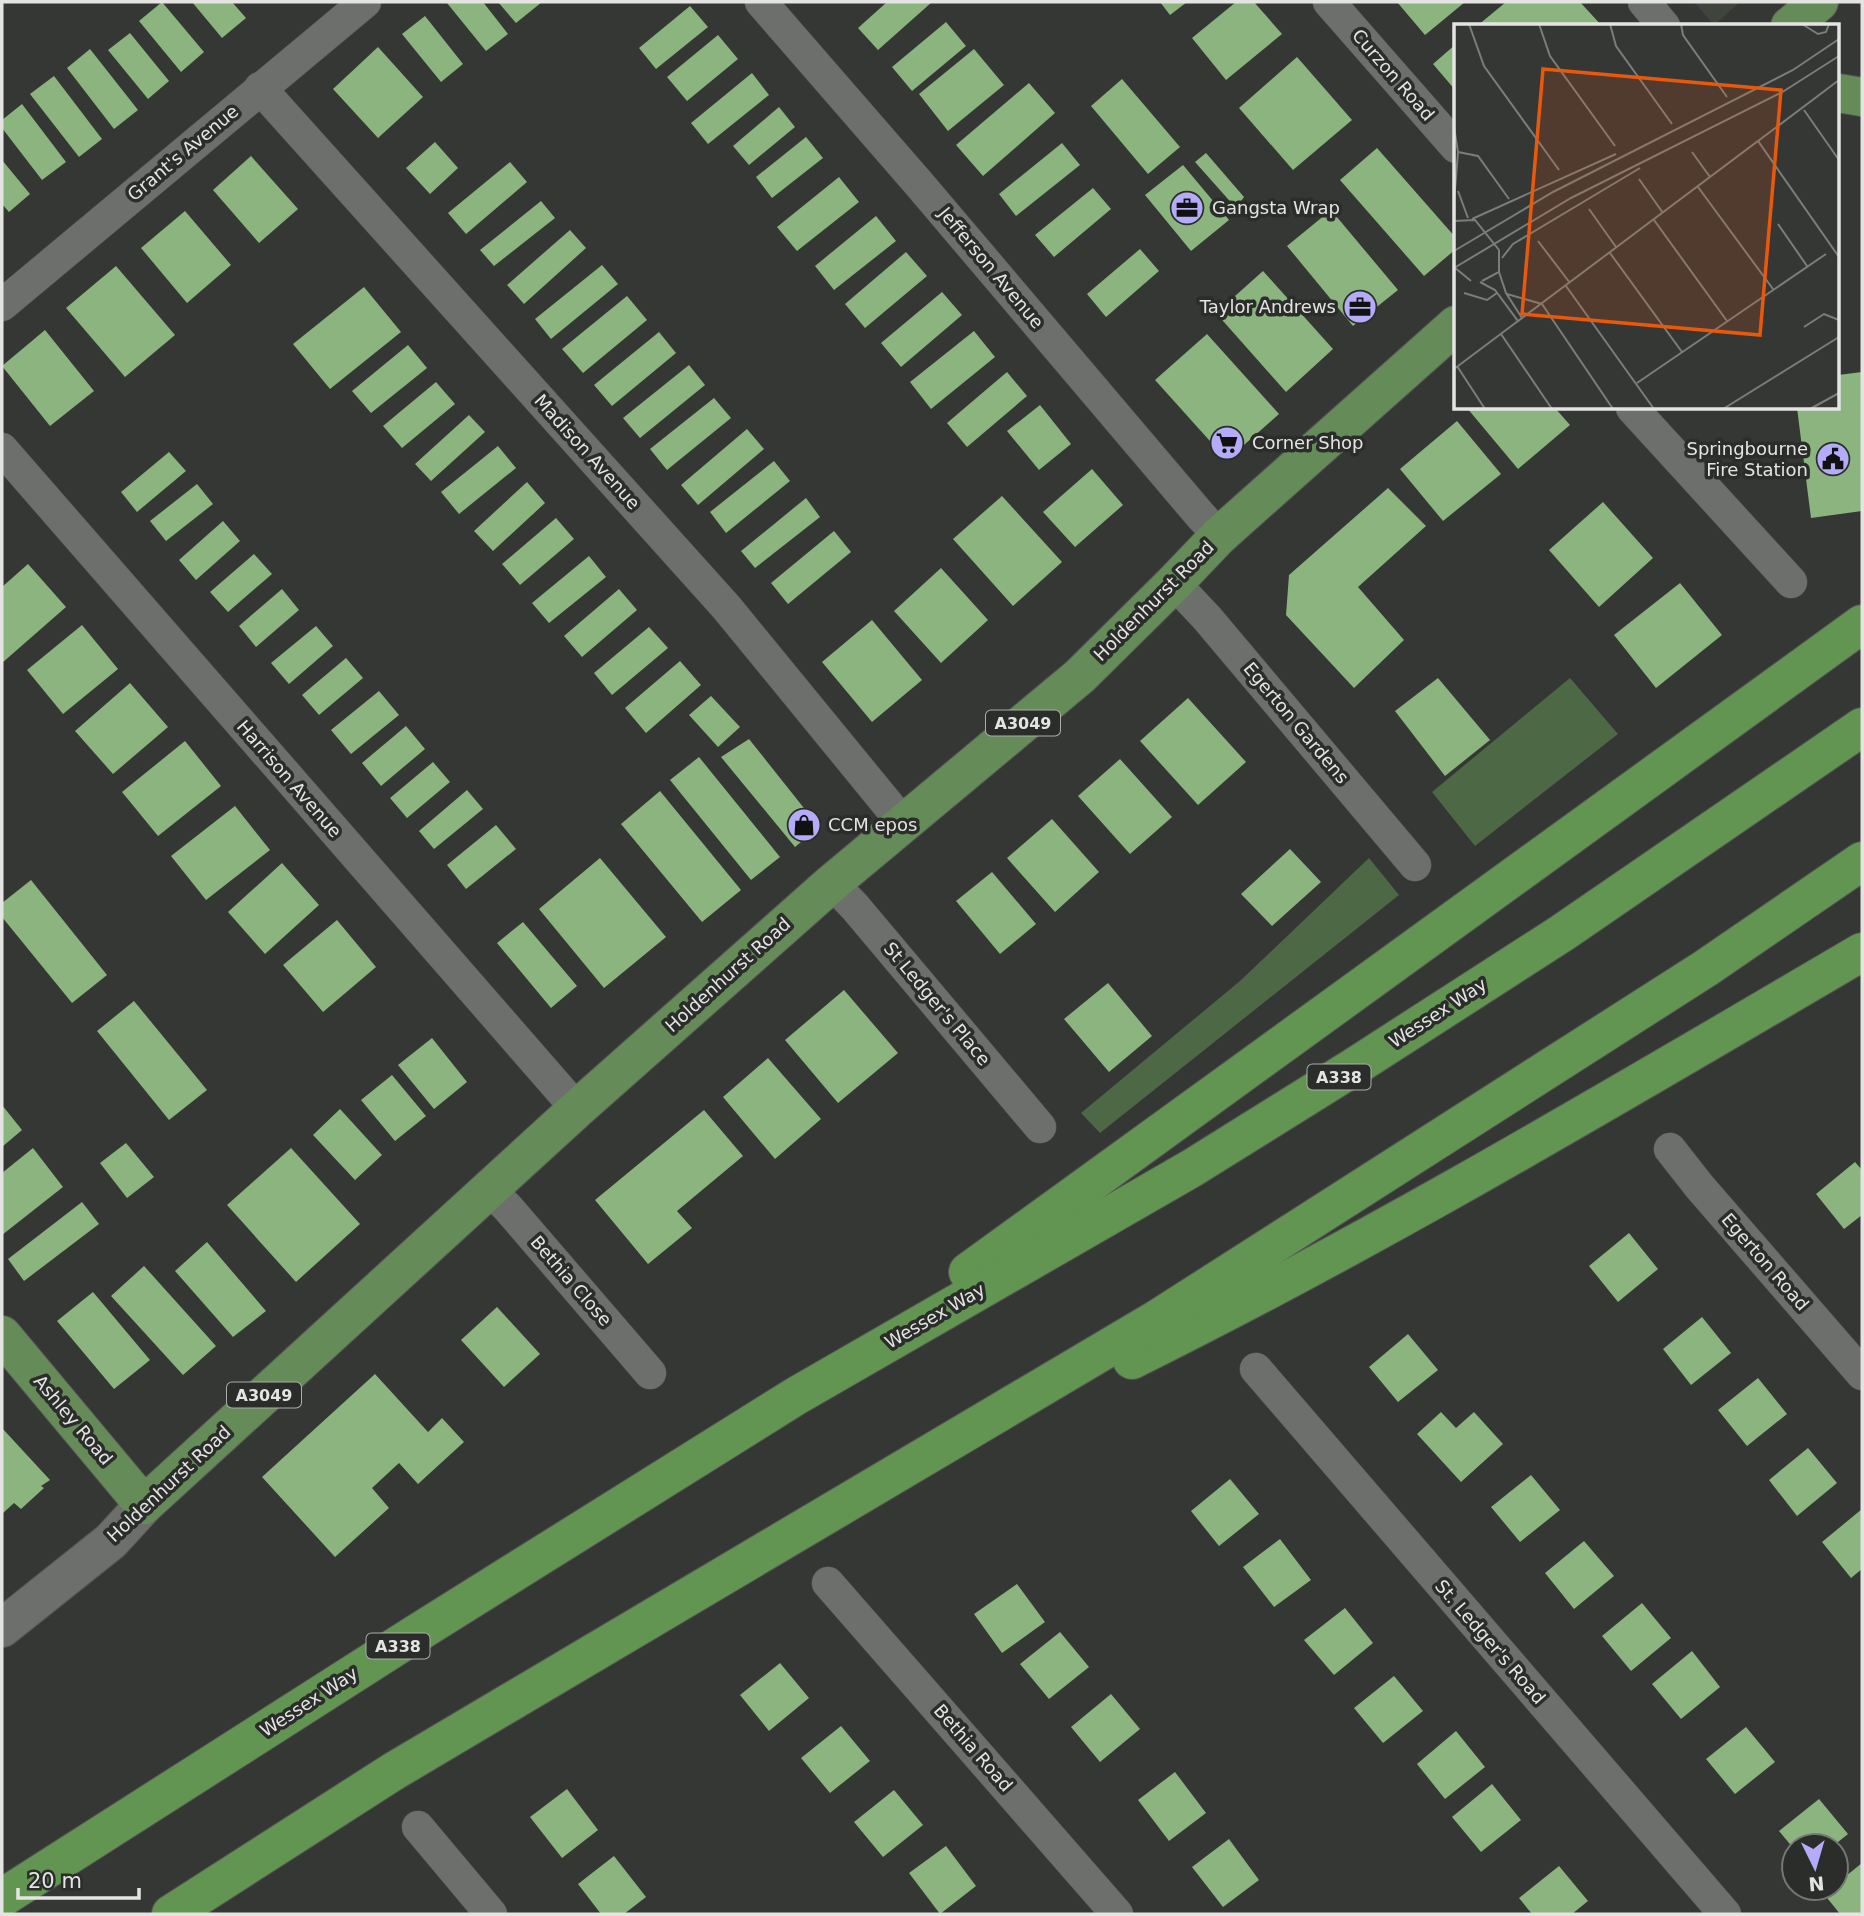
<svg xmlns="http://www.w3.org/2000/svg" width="1864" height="1916" font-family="'DejaVu Sans',sans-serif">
	<rect width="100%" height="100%" fill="#353734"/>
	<polygon fill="#3f443d" points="1694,2 1740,2 1714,25"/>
	<g fill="#4d6845">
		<polygon points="1570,678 1618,734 1475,846 1432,792"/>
		<polygon points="1369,858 1399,895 1100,1133 1081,1113 1240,981"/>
	</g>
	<g fill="#8bb47f">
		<polygon points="162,2 204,52 181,72 139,21"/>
		<polygon points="192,2 232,2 246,18 222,38"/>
		<polygon points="448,2 483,2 508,34 486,51 447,3"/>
		<polygon points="498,2 542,2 516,23"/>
		<polygon points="887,2 932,2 878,50 858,28"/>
		<polygon points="1160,2 1187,2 1170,15"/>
		<polygon points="1236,2 1254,2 1282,34 1226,80 1192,38"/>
		<polygon points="1397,2 1465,2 1425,35"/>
		<polygon points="1506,2 1580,2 1602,26 1477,26"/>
		<polygon points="690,6 708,27 656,69 639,48"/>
		<polygon points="425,16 463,64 441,82 402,34"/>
		<polygon points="946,22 966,46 912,91 892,67"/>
		<polygon points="130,33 169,81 148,99 108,50"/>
		<polygon points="718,35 738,59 687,101 667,77"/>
		<polygon points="1456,44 1456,91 1433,64"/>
		<polygon points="378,47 423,97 378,138 333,89"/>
		<polygon points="90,49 138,110 114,129 67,68"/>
		<polygon points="974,49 1004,85 948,131 919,94"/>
		<polygon points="1297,57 1352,120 1293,170 1239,108"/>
		<polygon points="752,73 769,95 708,144 691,123"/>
		<polygon points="54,76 102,139 79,157 30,94"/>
		<polygon points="1122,79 1180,147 1148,174 1091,106"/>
		<polygon points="1029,83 1055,113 983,176 956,145"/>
		<polygon points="22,104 66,162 42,180 2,128 2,120"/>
		<polygon points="779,107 795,127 749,165 733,146"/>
		<polygon points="806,137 823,158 772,198 756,177"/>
		<polygon points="435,142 458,168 430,194 406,168"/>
		<polygon points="1062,143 1080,165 1016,216 999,194"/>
		<polygon points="1377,148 1456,238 1456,249 1424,276 1340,180"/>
		<polygon points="1206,153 1244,197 1236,208 1195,162"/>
		<polygon points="251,156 298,209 259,243 213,190"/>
		<polygon points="2,160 30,194 9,212 2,204"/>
		<polygon points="510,162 527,182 466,234 448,213"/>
		<polygon points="1183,165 1229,220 1191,251 1145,195"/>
		<polygon points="839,177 859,202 797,251 777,227"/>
		<polygon points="1093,188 1111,209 1054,257 1035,235"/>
		<polygon points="541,201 555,218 494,266 480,250"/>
		<polygon points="1331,210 1398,290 1353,326 1287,246"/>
		<polygon points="185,211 231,265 187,303 141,248"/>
		<polygon points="876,216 896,241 834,290 815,266"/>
		<polygon points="570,230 586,248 524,304 507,285"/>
		<polygon points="1140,249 1159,271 1106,317 1087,294"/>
		<polygon points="906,252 927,276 865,328 845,304"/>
		<polygon points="602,265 618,284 551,339 535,319"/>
		<polygon points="116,266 175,335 125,377 66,308"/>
		<polygon points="1263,271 1333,349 1286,392 1216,313"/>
		<polygon points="364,287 401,332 330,389 293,344"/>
		<polygon points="942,292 962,315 901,367 881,343"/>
		<polygon points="627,296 647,320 583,373 562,349"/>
		<polygon points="45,330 94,391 50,426 2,366"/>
		<polygon points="974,331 995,357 931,409 910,382"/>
		<polygon points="659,332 676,353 612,406 594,385"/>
		<polygon points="1207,334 1279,414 1227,460 1155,380"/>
		<polygon points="408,345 427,368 371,413 352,391"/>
		<polygon points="689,365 705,385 640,438 623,418"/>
		<polygon points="1007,372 1027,396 967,447 947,423"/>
		<polygon points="1862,372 1862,511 1811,518 1797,408 1838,408 1838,375"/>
		<polygon points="436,382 455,404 402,448 383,426"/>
		<polygon points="714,398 731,418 667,470 650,449"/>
		<polygon points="1040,405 1071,444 1039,470 1007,431"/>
		<polygon points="1467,408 1555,408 1570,425 1518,469"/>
		<polygon points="469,415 485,432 431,481 415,464"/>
		<polygon points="1457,421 1501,474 1443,521 1400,469"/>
		<polygon points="747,429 764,449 698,505 681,485"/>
		<polygon points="498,446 516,468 459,514 441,492"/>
		<polygon points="169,452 186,471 137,512 121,492"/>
		<polygon points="774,461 790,481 726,533 710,512"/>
		<polygon points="1092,469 1123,505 1075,547 1043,512"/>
		<polygon points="527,482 545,503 493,551 474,531"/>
		<polygon points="197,484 213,504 166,541 150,521"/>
		<polygon points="1388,488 1426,526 1358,587 1404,640 1354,688 1286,615 1289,575"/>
		<polygon points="1002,496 1062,562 1013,606 953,539"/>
		<polygon points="806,498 820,517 755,568 741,551"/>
		<polygon points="1603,502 1653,558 1599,607 1549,550"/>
		<polygon points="556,518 574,539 520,585 502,564"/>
		<polygon points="223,521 240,541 196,580 179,560"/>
		<polygon points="834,531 851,552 788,604 771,583"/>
		<polygon points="254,554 272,574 228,612 210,592"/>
		<polygon points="589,556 606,577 549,623 532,603"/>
		<polygon points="28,564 66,607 2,663 2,587"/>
		<polygon points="941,568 988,620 941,663 894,611"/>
		<polygon points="1680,583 1722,635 1656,688 1614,635"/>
		<polygon points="282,589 299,610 256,647 239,626"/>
		<polygon points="619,589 637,610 582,657 564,636"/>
		<polygon points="872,620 922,680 872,722 822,662"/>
		<polygon points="82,625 118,669 63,714 27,670"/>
		<polygon points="316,626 333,646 289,684 271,663"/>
		<polygon points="649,627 668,648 612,695 594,673"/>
		<polygon points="346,658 363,678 319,715 302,695"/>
		<polygon points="680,661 701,685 646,733 625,708"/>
		<polygon points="1438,678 1490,740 1445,776 1395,711"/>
		<polygon points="130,683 168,727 113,774 75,731"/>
		<polygon points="379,691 399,715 351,754 331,730"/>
		<polygon points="711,696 740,727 718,747 689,715"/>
		<polygon points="1188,698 1246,762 1198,805 1140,741"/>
		<polygon points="406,726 425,749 381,786 362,763"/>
		<polygon points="749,739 819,827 795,847 721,757"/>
		<polygon points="185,741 221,786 158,836 122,792"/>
		<polygon points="699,757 780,857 751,880 670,780"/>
		<polygon points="1120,759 1172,817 1130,854 1078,796"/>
		<polygon points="433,762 450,782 407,818 390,798"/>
		<polygon points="467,790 483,809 434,849 419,831"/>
		<polygon points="660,791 741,890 702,922 621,824"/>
		<polygon points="235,806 270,850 206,900 171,856"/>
		<polygon points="1052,819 1099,872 1055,912 1007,858"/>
		<polygon points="496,825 516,849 466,889 447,865"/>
		<polygon points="1290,849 1321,882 1272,926 1241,894"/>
		<polygon points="600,858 666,937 604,988 539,909"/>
		<polygon points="282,863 319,905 265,954 228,912"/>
		<polygon points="992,872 1036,924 1000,954 956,901"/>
		<polygon points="31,880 107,975 72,1003 2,917 2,903"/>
		<polygon points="337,920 376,967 323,1012 283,965"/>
		<polygon points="523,922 577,986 551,1008 497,943"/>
		<polygon points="1108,983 1152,1036 1109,1072 1064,1019"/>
		<polygon points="844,990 898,1053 838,1103 785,1040"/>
		<polygon points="134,1001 207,1090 169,1120 97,1031"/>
		<polygon points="432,1038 467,1082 434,1109 398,1065"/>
		<polygon points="768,1058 821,1119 775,1159 723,1097"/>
		<polygon points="392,1075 426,1116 395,1141 361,1100"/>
		<polygon points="2,1105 22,1130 2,1147"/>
		<polygon points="340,1109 382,1155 355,1180 313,1135"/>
		<polygon points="704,1110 743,1156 677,1211 692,1228 648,1264 595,1200"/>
		<polygon points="126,1143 154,1177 127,1198 100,1163"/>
		<polygon points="33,1148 63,1187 2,1235 2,1173"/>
		<polygon points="291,1148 360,1224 296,1282 227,1205"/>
		<polygon points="1855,1162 1862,1170 1862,1215 1844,1229 1816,1194"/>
		<polygon points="82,1202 99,1224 24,1281 8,1259"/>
		<polygon points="1629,1233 1658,1269 1618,1302 1589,1266"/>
		<polygon points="207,1242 266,1311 233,1337 175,1271"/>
		<polygon points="144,1266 216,1346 183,1375 111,1296"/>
		<polygon points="93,1292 150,1360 114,1389 57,1321"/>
		<polygon points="497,1307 540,1354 504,1387 461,1340"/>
		<polygon points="1702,1317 1731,1353 1691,1385 1663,1349"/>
		<polygon points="1408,1334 1438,1370 1398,1402 1369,1367"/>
		<polygon points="375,1374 428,1432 442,1418 464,1442 418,1484 399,1463 372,1488 389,1508 335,1557 262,1477"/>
		<polygon points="1758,1378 1787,1414 1747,1446 1718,1410"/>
		<polygon points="1441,1412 1456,1428 1474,1412 1503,1444 1461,1482 1417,1434"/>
		<polygon points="2,1428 50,1480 41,1486 44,1488 21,1509 14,1503 2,1514"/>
		<polygon points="1808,1448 1837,1483 1797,1516 1769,1480"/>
		<polygon points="1531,1475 1560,1510 1520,1542 1491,1507"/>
		<polygon points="1230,1479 1259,1514 1219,1546 1191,1511"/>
		<polygon points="1862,1509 1862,1569 1851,1578 1822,1542"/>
		<polygon points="1280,1539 1311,1580 1274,1607 1243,1567"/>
		<polygon points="1584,1541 1614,1576 1574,1609 1545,1573"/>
		<polygon points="1017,1584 1045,1622 1002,1653 974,1614"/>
		<polygon points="1642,1603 1671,1638 1631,1671 1602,1636"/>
		<polygon points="1345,1608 1373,1643 1334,1675 1304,1640"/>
		<polygon points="1060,1632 1089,1667 1049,1699 1020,1664"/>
		<polygon points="1692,1651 1720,1687 1681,1719 1652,1684"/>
		<polygon points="780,1663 809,1698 769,1731 740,1695"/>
		<polygon points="1394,1676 1423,1711 1383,1743 1354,1708"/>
		<polygon points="1111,1694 1140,1729 1100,1762 1071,1727"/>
		<polygon points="841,1726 870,1761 830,1793 801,1758"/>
		<polygon points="1746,1727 1775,1762 1735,1794 1706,1759"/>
		<polygon points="1456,1731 1485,1767 1445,1799 1417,1764"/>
		<polygon points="1175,1772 1206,1813 1169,1841 1138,1800"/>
		<polygon points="1492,1784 1521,1820 1481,1852 1452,1817"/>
		<polygon points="567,1789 598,1830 562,1858 530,1817"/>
		<polygon points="894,1790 923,1825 883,1857 854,1822"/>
		<polygon points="1819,1799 1848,1834 1833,1846 1794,1846 1794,1849 1779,1831"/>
		<polygon points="1229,1839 1259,1880 1223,1907 1192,1867"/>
		<polygon points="946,1846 976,1886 940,1914 909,1873"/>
		<polygon points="614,1856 646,1897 624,1914 601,1914 578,1884"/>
		<polygon points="1862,1863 1862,1914 1840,1914 1824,1894 1831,1888 1836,1888 1836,1884"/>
		<polygon points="1559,1866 1588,1901 1572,1914 1532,1914 1519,1898"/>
	</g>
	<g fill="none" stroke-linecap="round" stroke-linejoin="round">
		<defs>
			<g id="minor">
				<polyline points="761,2 920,185 1200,515 1219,536"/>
				<polyline points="1329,2 1456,147"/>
				<polyline points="1644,2 1664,26"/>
				<polyline points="260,88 727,608 903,823"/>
				<polyline points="2,305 365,2"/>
				<polyline points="1632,408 1791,582"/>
				<polyline points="2,449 577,1109"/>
				<polyline points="1174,583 1207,618 1415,865"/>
				<polyline points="832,883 855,907 1040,1127"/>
				<polyline points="1670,1149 1699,1186 1862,1374"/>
				<polyline points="490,1190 508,1208 650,1373"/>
				<polyline points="1256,1369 1725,1914"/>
				<polyline points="828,1583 1117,1914"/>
				<polyline points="418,1827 491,1914"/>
			</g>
			<polyline id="tertiary" points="2,1628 111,1541 144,1505"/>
			<g id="primary">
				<polyline points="1790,26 1819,2"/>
				<polyline points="1838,93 1862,97"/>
				<polyline points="2,1335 144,1505 577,1109 832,883 1080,676 1174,583 1219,536 1456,325"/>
			</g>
			<g id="trunk">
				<polyline points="968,1272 1862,624"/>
				<path d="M 1132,1360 C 1382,1236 1621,1093 1862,952"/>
				<polyline points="2,1898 414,1635 796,1396 1192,1168 1354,1067 1562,933 1862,727"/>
				<polyline points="171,1914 394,1771 1157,1319 1706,968 1862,861"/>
			</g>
		</defs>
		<use href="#minor" stroke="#555654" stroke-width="33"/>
		<use href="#tertiary" stroke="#555654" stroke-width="40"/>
		<use href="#primary" stroke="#555654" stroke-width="40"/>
		<use href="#trunk" stroke="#555654" stroke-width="40"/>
		<use href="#minor" stroke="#6d6f6d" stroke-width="32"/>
		<use href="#tertiary" stroke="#6d6f6d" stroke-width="38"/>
		<use href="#primary" stroke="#658b59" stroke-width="38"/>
		<use href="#trunk" stroke="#629452" stroke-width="38"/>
	</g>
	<defs>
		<symbol id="office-disc" viewBox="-11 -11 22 22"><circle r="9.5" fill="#b4acf9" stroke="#2b2d2a"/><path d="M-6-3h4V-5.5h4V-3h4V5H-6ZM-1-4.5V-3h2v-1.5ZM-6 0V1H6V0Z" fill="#111"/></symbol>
		<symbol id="supermarket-disc" viewBox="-11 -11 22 22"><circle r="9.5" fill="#b4acf9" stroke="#2b2d2a"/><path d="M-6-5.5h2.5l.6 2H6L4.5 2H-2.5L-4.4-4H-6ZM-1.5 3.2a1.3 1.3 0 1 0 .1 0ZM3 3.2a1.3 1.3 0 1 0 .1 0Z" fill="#111"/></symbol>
		<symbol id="civic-disc" viewBox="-11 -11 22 22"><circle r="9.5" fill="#b4acf9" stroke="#2b2d2a"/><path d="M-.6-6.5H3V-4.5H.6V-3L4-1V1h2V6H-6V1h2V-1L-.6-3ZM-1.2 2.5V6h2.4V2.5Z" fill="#111"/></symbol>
		<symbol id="shop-disc" viewBox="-11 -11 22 22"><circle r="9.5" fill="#b4acf9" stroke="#2b2d2a"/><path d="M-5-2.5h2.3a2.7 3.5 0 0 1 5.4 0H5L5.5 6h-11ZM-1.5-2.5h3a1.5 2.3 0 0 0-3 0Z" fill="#111"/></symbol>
	</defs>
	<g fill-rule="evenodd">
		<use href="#office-disc" x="1168" y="189" width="38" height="38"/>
		<use href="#office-disc" x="1341" y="288" width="38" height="38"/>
		<use href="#supermarket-disc" x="1208" y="424" width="38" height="38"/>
		<use href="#civic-disc" x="1814" y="440" width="38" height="38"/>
		<use href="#shop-disc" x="785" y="806" width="38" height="38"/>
	</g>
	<g text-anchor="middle" stroke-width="7" stroke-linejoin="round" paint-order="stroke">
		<g fill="#2b2d2a" stroke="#acaeac" stroke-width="2">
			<rect x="986" y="710.5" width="74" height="25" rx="5"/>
			<rect x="1307.5" y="1064.5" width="63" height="25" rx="5"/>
			<rect x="227" y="1382.5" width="74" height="25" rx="5"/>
			<rect x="366.5" y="1633.5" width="63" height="25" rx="5"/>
		</g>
		<g font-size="16" font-weight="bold" fill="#e4e5e3">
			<text x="1023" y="729">A3049</text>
			<text x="1339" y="1083">A338</text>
			<text x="264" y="1401">A3049</text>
			<text x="398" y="1652">A338</text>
		</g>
		<g font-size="18" fill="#e4e5e3" stroke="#2b2d2a">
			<text transform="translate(1393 75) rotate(49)" y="6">Curzon Road</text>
			<text transform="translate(183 153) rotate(-40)" y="6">Grant's Avenue</text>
			<text transform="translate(991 268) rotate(50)" y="6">Jefferson Avenue</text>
			<text transform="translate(587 452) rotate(48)" y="6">Madison Avenue</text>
			<text transform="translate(1154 601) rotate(-45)" y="6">Holdenhurst Road</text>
			<text transform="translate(1296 723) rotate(50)" y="6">Egerton Gardens</text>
			<text transform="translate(289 779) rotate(49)" y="6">Harrison Avenue</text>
			<text transform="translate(728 975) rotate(-42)" y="6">Holdenhurst Road</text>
			<text transform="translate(937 1004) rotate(50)" y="6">St Ledger's Place</text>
			<text transform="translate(1438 1013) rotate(-33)" y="6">Wessex Way</text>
			<text transform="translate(1765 1262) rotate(49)" y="6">Egerton Road</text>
			<text transform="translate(571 1281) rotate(49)" y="6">Bethia Close</text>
			<text transform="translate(935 1316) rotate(-30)" y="6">Wessex Way</text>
			<text transform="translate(73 1420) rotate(50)" y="6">Ashley Road</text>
			<text transform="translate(169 1484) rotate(-43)" y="6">Holdenhurst Road</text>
			<text transform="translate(1490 1642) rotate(49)" y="6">St. Ledger's Road</text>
			<text transform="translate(309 1702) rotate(-33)" y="6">Wessex Way</text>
			<text transform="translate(973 1748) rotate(49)" y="6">Bethia Road</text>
		</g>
		<g font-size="18" fill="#e4e5e3" stroke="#2b2d2a" text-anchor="start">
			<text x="1212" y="214">Gangsta Wrap</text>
			<text x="1336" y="313" text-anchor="end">Taylor Andrews</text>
			<text x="1252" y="449">Corner Shop</text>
			<text x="1808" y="455" text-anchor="end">Springbourne<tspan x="1808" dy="21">Fire Station</tspan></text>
			<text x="828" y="831">CCM epos</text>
		</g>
	</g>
	<g transform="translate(1454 24)">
		<rect width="385" height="385" fill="#353734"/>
		<path fill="none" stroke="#7b7d7a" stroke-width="2" d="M 15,0 L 30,42 L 105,146M 85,0 L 96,32 L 161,122M 156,0 L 162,22 L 218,100M 227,0 L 229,11 L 273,73M 348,0 L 364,10 L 372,8 L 375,0M 350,86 L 385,136M 0,103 L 4,128 L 0,178M 304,117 L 385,56M 4,128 L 24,132 L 55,175M 238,128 L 256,153M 185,155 L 209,189M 244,163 L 319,265M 4,167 L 14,194M 135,185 L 162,223M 18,195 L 162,130M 200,196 L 273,297M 0,197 L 21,196 L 45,226 L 45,248 L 28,257M 324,200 L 353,242M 84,217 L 116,259M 0,227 L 99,168 L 339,46 L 385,15M 156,229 L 228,328M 48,234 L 59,220 L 186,144M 0,243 L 17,257M 0,244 L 117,174 L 330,67 L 385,32M 45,248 L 52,269 L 68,294M 26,258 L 41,266 L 64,297 L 304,117 L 385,233M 112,262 L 200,385M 10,269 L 33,276 L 43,269M 53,270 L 88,280M 88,280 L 159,385M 350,303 L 370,290 L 385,296M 47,310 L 98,385M 3,342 L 31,385M 0,345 L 64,297M 183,359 L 372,230M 269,385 L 385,313M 356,385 L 385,369"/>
		<path fill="#e8590c" fill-opacity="0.15" stroke="#e8590c" stroke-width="3.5" d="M 89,45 L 327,66 L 306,311 L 68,290 Z"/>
		<rect width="385" height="385" fill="none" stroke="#e4e5e3" stroke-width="3.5"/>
	</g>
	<rect width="1864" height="1916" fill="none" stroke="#e4e5e3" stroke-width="7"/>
	<g transform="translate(1815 1867) rotate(175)"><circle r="33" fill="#2b2d2a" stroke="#757774" stroke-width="2"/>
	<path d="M0-5L12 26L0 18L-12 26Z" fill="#b4acf9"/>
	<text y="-10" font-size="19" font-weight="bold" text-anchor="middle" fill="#e4e5e3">N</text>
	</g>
	<path d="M18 1888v10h121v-10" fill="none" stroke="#e4e5e3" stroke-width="3.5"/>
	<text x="28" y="1888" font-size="21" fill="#e4e5e3" stroke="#2b2d2a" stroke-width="5" paint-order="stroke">20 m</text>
</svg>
